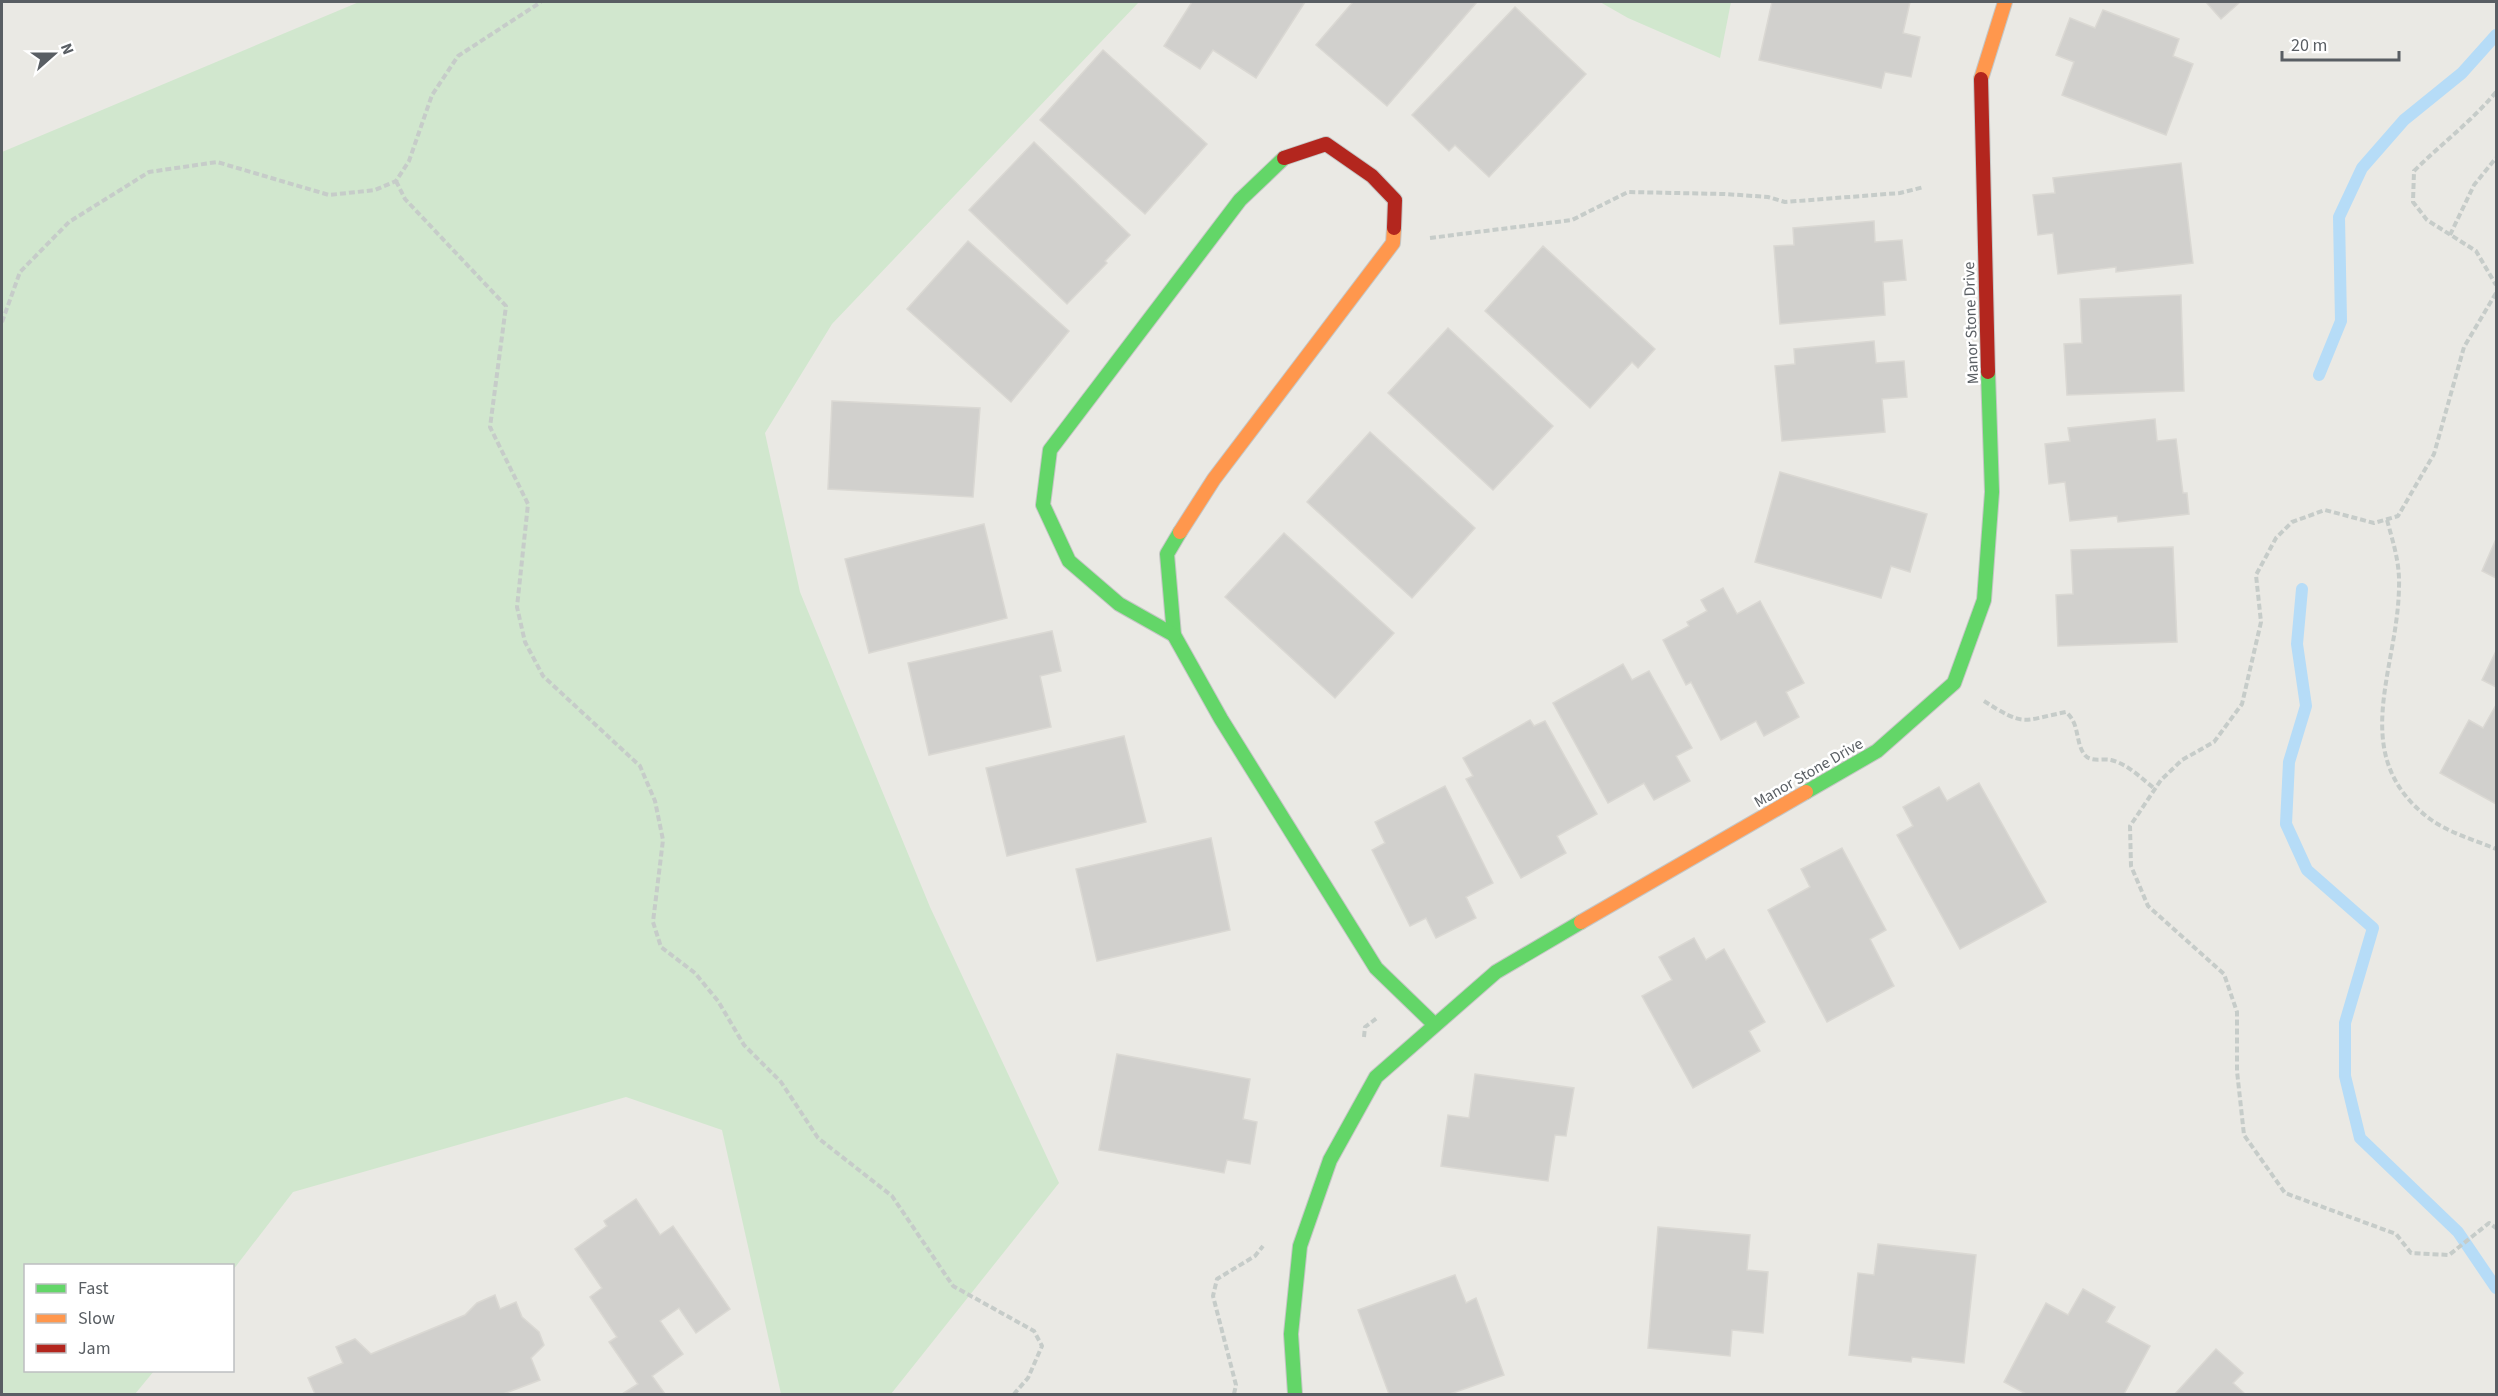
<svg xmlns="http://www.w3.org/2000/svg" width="2498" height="1396" font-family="'Source Sans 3',sans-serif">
	<rect width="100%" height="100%" fill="#eae9e4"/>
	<g fill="#d1e7ce">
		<polygon points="359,2 1139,2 832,324 765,433 800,592 930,907 1059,1183 891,1394 781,1394 722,1130 626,1097 293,1192 233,1270 232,1266 26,1266 26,1370 154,1371 135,1394 2,1394 2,152"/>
		<polygon points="1600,2 1731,2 1720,58 1628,18"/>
	</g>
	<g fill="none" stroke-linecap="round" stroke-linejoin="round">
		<g stroke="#b6dcf7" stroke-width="12">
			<polyline points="2319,375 2341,321 2339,217 2362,168 2404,120 2462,73 2496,35"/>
			<polyline points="2302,589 2297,644 2306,706 2289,762 2286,824 2307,870 2373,928 2345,1023 2345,1076 2360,1138 2458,1232 2496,1288"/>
		</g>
	</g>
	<g fill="#d1d0cd" stroke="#dad8d3" stroke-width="1.5">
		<polygon points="1192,2 1305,2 1256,78 1213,50 1200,69 1164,46"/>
		<polygon points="1353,2 1477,2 1387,106 1316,45"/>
		<polygon points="1772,2 1910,2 1903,33 1920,37 1911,77 1885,72 1881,88 1759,60"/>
		<polygon points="2206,2 2240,2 2221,19"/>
		<polygon points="1515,7 1586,74 1489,177 1455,145 1449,151 1412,115"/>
		<polygon points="2103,10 2179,39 2173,56 2193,64 2166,135 2062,95 2074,62 2056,55 2070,18 2095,28"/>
		<polygon points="1103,50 1207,144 1145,214 1040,120"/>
		<polygon points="1034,142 1130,235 1105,261 1107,263 1067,304 969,210"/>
		<polygon points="2181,163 2193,263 2116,272 2116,267 2058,274 2053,233 2038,235 2033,195 2055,193 2053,178"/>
		<polygon points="1874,221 1875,242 1902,240 1906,280 1883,282 1885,315 1780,324 1774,246 1794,245 1793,228"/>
		<polygon points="968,241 1069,331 1011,402 907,309"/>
		<polygon points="1543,246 1655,349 1638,368 1632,362 1590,408 1485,311"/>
		<polygon points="2181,295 2184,391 2067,395 2064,344 2082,343 2080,299"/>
		<polygon points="1448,328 1553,426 1493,490 1388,393"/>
		<polygon points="1874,341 1876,363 1904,361 1907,397 1882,399 1885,432 1782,441 1775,366 1795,364 1794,349"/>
		<polygon points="832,401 980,408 973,497 828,489"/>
		<polygon points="2155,419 2157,441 2176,439 2183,493 2187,493 2189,514 2118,522 2117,516 2070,521 2065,482 2049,484 2045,444 2070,441 2068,428"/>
		<polygon points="1370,432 1475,528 1412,598 1307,502"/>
		<polygon points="1780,472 1927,514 1910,572 1891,566 1881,598 1755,562"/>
		<polygon points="984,524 1007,618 869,653 845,559"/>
		<polygon points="1284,533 1394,633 1335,698 1225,597"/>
		<polygon points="2496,539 2496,578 2482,571"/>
		<polygon points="2173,547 2177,642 2058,646 2056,595 2073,594 2071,550"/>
		<polygon points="1723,588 1737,614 1760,601 1804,683 1786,692 1799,717 1764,736 1756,721 1721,740 1691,682 1686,685 1663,640 1689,626 1687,622 1707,611 1701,600"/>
		<polygon points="1052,631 1061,671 1040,676 1051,727 929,755 908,663"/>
		<polygon points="2496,651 2496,687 2482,680"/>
		<polygon points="1623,664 1632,680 1649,671 1692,748 1676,756 1690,781 1654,800 1644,783 1608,803 1553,703"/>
		<polygon points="2496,705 2496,804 2440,773 2469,720 2483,728"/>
		<polygon points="1530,720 1534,726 1545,721 1597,814 1557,836 1566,853 1521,878 1466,779 1473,776 1463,758"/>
		<polygon points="1124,736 1146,822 1007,856 986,768"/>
		<polygon points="1979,783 2046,902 1960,949 1897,835 1913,826 1903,807 1939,787 1947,801"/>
		<polygon points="1445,786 1493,883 1466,897 1476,918 1436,938 1426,918 1410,926 1372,850 1385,843 1375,822"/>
		<polygon points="1211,838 1230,930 1097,961 1076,869"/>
		<polygon points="1842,848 1886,930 1870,939 1894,986 1827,1022 1768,910 1810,887 1801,869"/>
		<polygon points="1694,938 1706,960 1724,949 1765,1022 1749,1031 1760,1051 1693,1088 1642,996 1672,980 1659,957"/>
		<polygon points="1117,1054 1250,1079 1243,1119 1257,1122 1250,1164 1227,1160 1224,1173 1099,1150"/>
		<polygon points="1475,1074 1574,1088 1566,1136 1555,1135 1548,1181 1441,1166 1448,1115 1469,1118"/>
		<polygon points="636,1199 660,1235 673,1226 730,1309 696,1333 679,1308 660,1321 683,1354 652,1376 665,1394 622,1394 638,1384 609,1342 617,1337 590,1297 602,1288 575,1249 607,1226 604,1221"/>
		<polygon points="1658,1227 1750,1235 1747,1270 1768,1272 1763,1333 1732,1330 1730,1356 1648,1348"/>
		<polygon points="1878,1244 1976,1255 1964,1363 1912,1357 1911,1362 1849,1355 1858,1273 1874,1275"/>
		<polygon points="1455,1275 1466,1303 1476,1298 1504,1375 1450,1394 1389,1394 1358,1310"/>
		<polygon points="2083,1289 2115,1307 2106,1322 2150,1346 2124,1394 2026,1394 2004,1382 2046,1303 2068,1315"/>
		<polygon points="495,1295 500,1309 516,1302 522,1317 539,1332 544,1345 531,1358 540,1380 503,1394 315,1394 308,1378 343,1363 336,1347 355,1339 371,1354 465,1315 477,1303"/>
		<polygon points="2216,1349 2243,1373 2233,1383 2245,1394 2175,1394"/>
	</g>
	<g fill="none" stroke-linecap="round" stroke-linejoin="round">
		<defs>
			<g id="fast">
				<polyline points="1180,532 1167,554 1174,635 1221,719 1376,968 1435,1025"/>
				<polyline points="1174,635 1119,604 1069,561 1043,505 1050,450 1240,200 1284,158"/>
				<polyline points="1806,792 1877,751 1954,683 1984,600 1992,492 1988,372"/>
				<polyline points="1295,1394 1291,1334 1300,1246 1330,1160 1376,1077 1496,972 1581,922"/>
			</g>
			<g id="slow">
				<polyline points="1981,79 2005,2"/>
				<polyline points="1180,532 1214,479 1393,243 1394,228"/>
				<polyline points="1581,922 1806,792"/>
			</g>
			<g id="jam">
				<polyline points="1981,79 1988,372"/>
				<polyline points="1284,158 1326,144 1372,176 1395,200 1394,228"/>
			</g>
		</defs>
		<use href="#fast" stroke="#c5c6c5" stroke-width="16"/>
		<use href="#slow" stroke="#c5c6c5" stroke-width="16"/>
		<use href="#jam" stroke="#c5c6c5" stroke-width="16"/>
		<g stroke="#c6ccc9" stroke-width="4" stroke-dasharray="6 3" stroke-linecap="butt">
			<path d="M 2496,92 C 2472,121 2441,144 2414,171 L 2413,202 L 2427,220 L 2476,251 L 2496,285"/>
			<polyline points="396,181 405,199 506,306 490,427 528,504 517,607 525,642 543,676 640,766 655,801 663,840 653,922 661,947 695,973 718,1001 744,1045 781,1082 818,1138 892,1196 953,1286 1034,1331 1042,1346 1028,1378 1014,1394"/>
			<polyline points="2450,235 2474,185 2496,158"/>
			<polyline points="1430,238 1572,220 1628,192 1725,194 1768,197 1785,202 1900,193 1924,187"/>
			<polyline points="2496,293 2464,347 2434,454 2398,516 2374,523 2325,510 2292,522 2276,538 2256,575 2261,622 2242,704 2214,742 2182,760 2161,780 2130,826 2131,866 2148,906 2224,974 2237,1012 2237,1071 2244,1135 2285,1193 2396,1234 2411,1253 2449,1255 2489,1223 2496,1228"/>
			<polyline points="2,322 20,272 69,222 149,172 217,162 329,195 375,190 396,181 409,161 432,95 458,56 541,2"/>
			<path d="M 2387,520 C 2393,542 2400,563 2399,587 C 2398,671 2346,756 2430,819 C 2449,833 2475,840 2496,849"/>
			<path d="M 1984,701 C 2025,727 2021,721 2066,712 C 2080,724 2075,741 2084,754 C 2090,763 2103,758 2111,760 C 2128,764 2142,779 2155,789"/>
			<polyline points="1364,1037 1365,1027 1377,1018"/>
			<polyline points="1234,1394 1236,1385 1213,1296 1217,1279 1255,1256 1263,1246"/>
		</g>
		<use href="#fast" stroke="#63d668" stroke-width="14"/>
		<use href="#slow" stroke="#ff974d" stroke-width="14"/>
		<use href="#jam" stroke="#b3261e" stroke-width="14"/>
	</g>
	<g text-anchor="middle" stroke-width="5" stroke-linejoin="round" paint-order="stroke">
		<g font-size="16" fill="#595e63" stroke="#fff">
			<text transform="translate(1970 323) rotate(-92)" y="6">Manor Stone Drive</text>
			<text transform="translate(1808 772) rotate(-30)" y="6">Manor Stone Drive</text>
		</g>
	</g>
	<rect width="2498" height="1396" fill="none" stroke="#595e63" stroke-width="6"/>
	<rect x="24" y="1264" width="210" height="108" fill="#ffffff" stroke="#bdbfc1" stroke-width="1.5"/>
	<rect x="36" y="1284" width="30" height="9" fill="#63d668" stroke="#bdbfc1" stroke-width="1.5"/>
	<text x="78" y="1294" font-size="18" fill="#595e63">Fast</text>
	<rect x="36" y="1314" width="30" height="9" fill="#ff974d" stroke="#bdbfc1" stroke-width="1.5"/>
	<text x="78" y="1324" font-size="18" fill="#595e63">Slow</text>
	<rect x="36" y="1344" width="30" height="9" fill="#b3261e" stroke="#bdbfc1" stroke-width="1.5"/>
	<text x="78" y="1354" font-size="18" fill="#595e63">Jam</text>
	<g transform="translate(54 54) rotate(69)" stroke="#ffffff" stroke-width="4.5" paint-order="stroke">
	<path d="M0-4.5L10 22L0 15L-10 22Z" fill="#595e63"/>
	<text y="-9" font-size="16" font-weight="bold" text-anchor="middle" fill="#595e63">N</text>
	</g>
	<path d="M2282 51v9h117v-9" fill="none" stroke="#595e63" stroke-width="3"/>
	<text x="2291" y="51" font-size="18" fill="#595e63" stroke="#ffffff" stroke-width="4.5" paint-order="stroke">20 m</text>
</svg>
